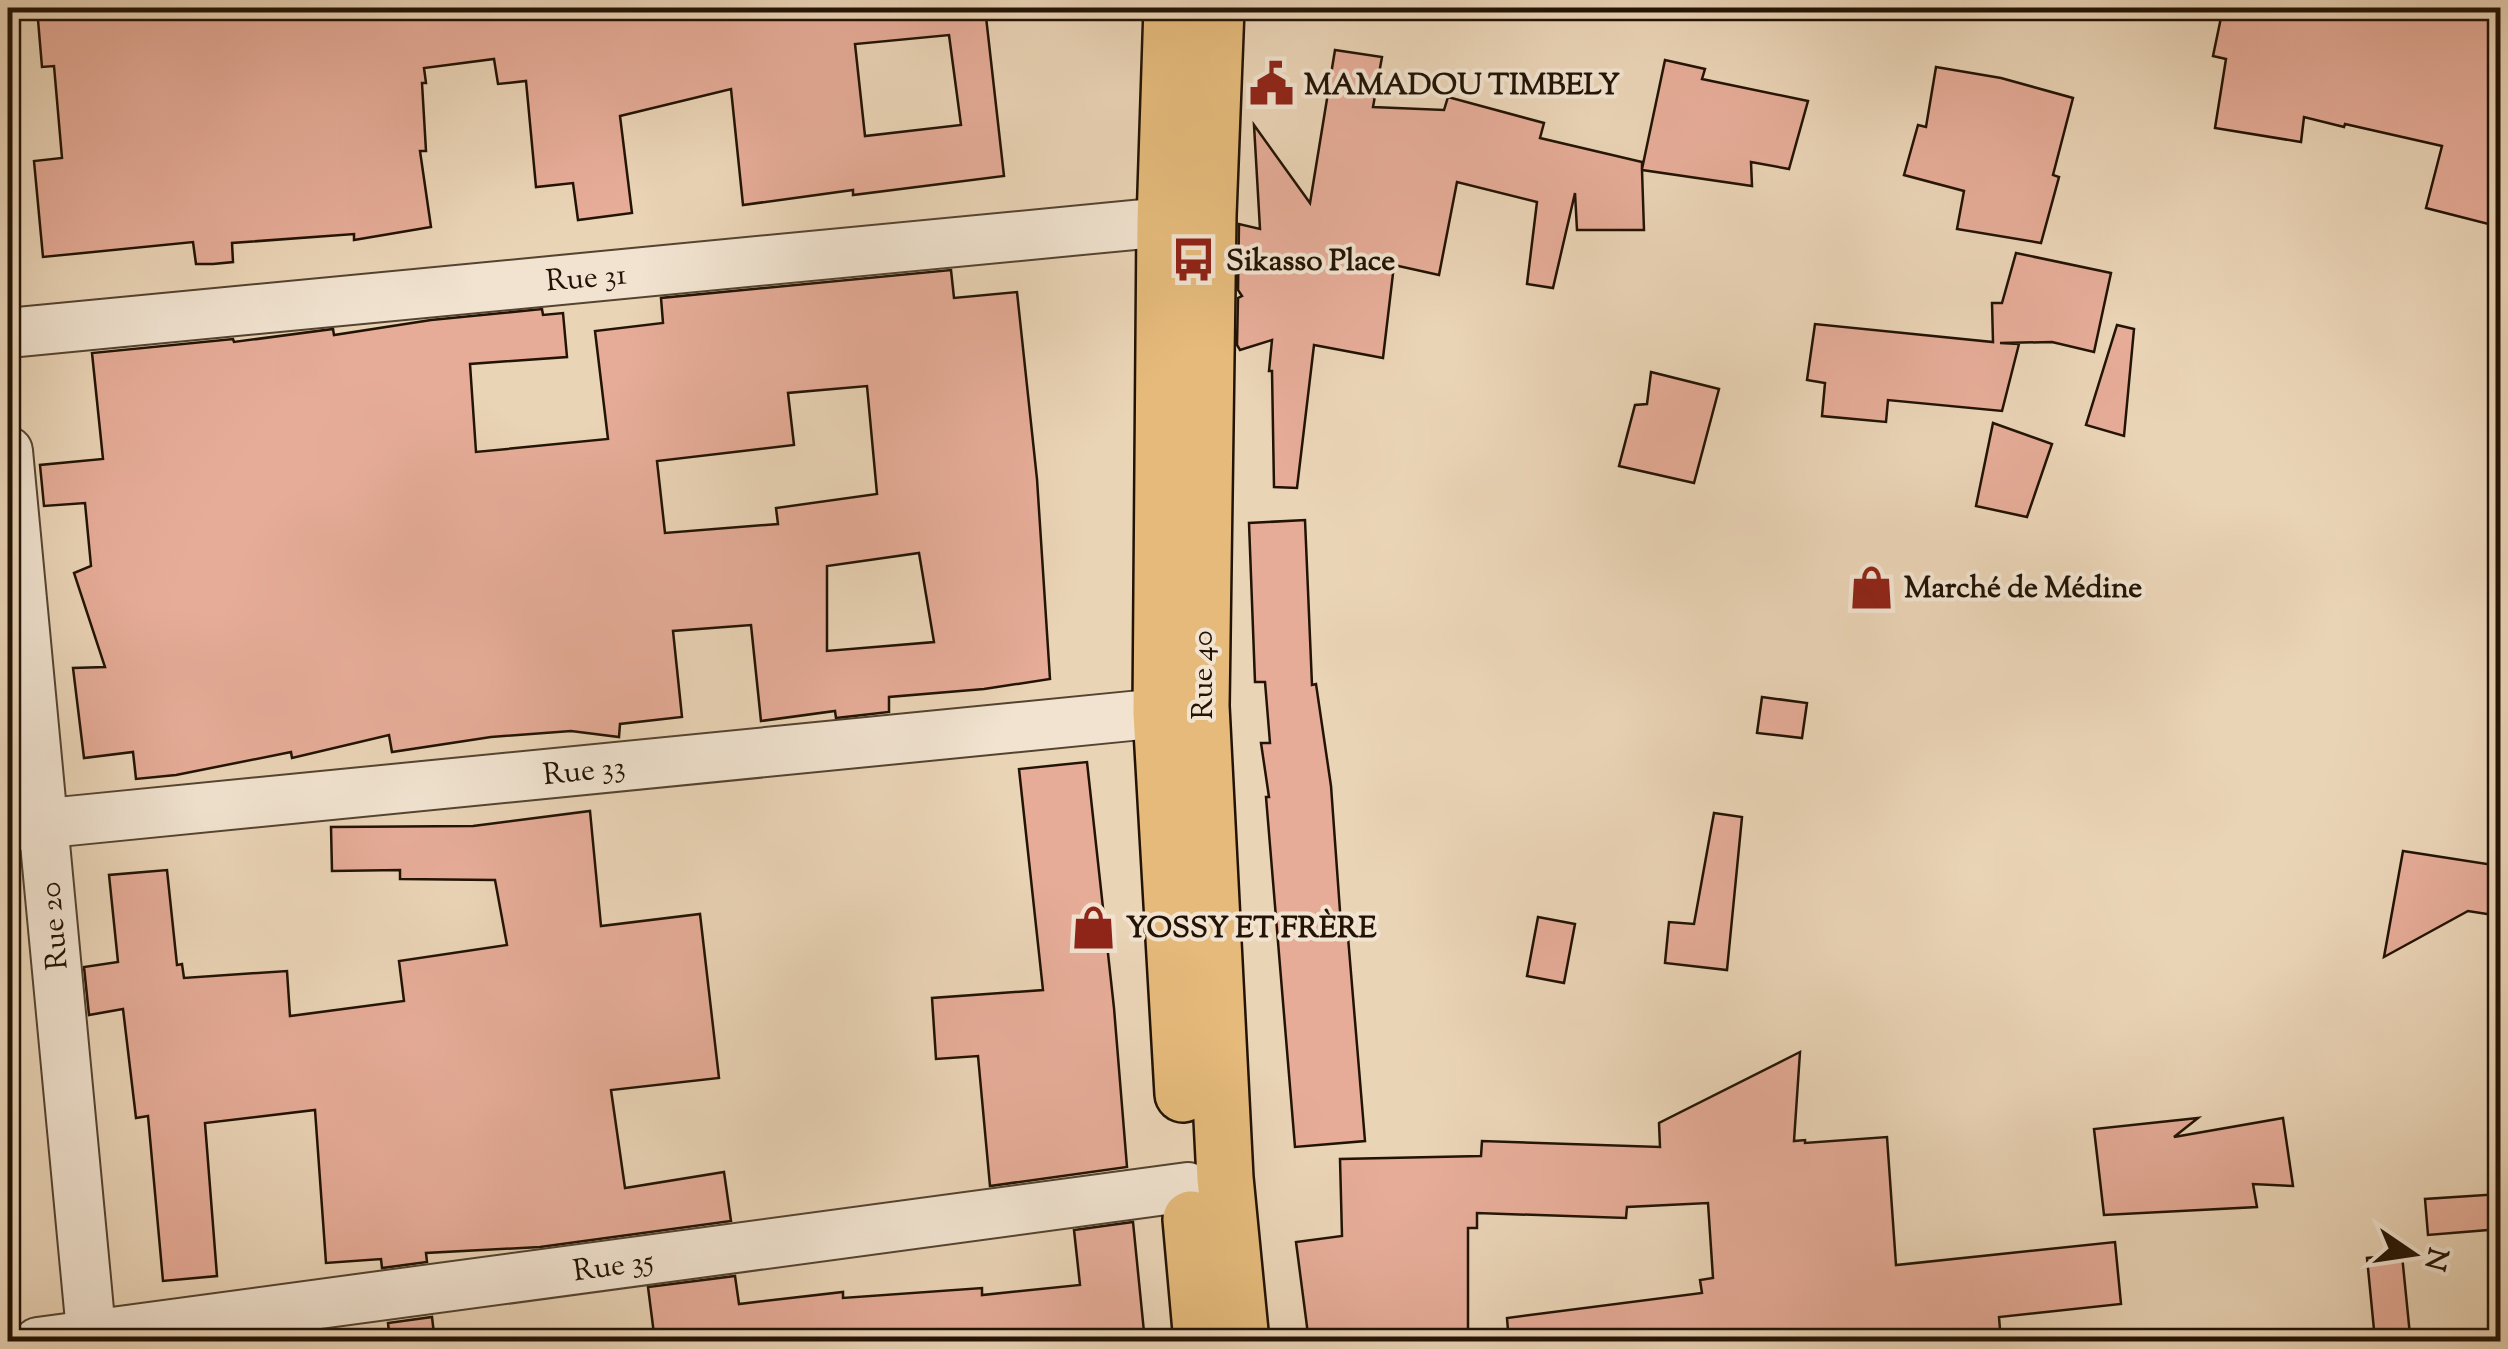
<svg xmlns="http://www.w3.org/2000/svg" width="2508" height="1349" font-family="'Sorts Mill Goudy',serif">
	<rect width="100%" height="100%" fill="#ead4b6"/>
	<filter id="stains"><feTurbulence type="fractalNoise" baseFrequency=".002" numOctaves="4"/><feColorMatrix values="0 0 0 0 .2 0 0 0 0 .09 0 0 0 0 .02 0 0 0 .5 -.17"/></filter>
	<radialGradient id="worn" r=".72"><stop offset=".6" stop-color="#630" stop-opacity="0"/><stop offset="1" stop-color="#630" stop-opacity=".3"/></radialGradient>
	<g fill="#e6ac98" stroke="#221304" stroke-width="2.5" fill-rule="evenodd">
		<path d="M 37,8 L 958,8 L 958,12 L 985,8 L 1004,176 L 853,195 L 853,190 L 743,205 L 731,89 L 620,116 L 632,213 L 578,220 L 573,183 L 536,187 L 526,81 L 498,84 L 494,59 L 424,68 L 426,83 L 422,83 L 426,151 L 420,151 L 431,227 L 354,240 L 354,234 L 232,243 L 233,262 L 213,264 L 196,264 L 193,242 L 43,257 L 34,161 L 62,158 L 54,66 L 42,67 ZM 949,35 L 961,125 L 865,136 L 855,44 Z"/>
		<polygon points="2223,8 2493,8 2492,13 2500,14 2500,227 2426,208 2442,146 2345,124 2344,127 2304,117 2301,142 2215,128 2226,59 2213,56"/>
		<polygon points="1335,50 1382,57 1373,107 1444,110 1448,97 1544,123 1540,138 1642,162 1642,169 1665,60 1705,69 1702,79 1808,101 1789,169 1751,162 1752,186 1642,170 1644,230 1577,230 1575,193 1553,288 1527,284 1537,202 1457,182 1439,275 1394,265 1383,358 1314,345 1297,488 1274,487 1272,371 1269,371 1272,340 1240,350 1237,345 1238,298 1242,296 1238,290 1239,224 1260,229 1254,125 1310,203"/>
		<polygon points="1936,67 2001,78 2073,98 2053,175 2059,177 2041,243 1957,229 1964,191 1904,175 1918,125 1926,127"/>
		<polygon points="2016,253 2111,273 2094,352 2052,342 2000,343 2019,344 2002,411 1888,400 1886,422 1822,416 1825,383 1807,380 1815,324 1993,342 1992,303 2002,303"/>
		<path d="M 951,270 L 954,298 L 1017,292 L 1037,479 L 1050,679 L 984,689 L 889,697 L 889,712 L 836,718 L 835,711 L 761,721 L 751,625 L 673,631 L 682,717 L 620,724 L 619,737 L 571,731 L 491,737 L 392,752 L 389,735 L 292,758 L 291,752 L 176,775 L 136,779 L 133,752 L 84,758 L 73,668 L 105,667 L 74,573 L 91,566 L 85,503 L 44,506 L 40,465 L 103,459 L 92,353 L 233,339 L 234,342 L 333,329 L 334,335 L 431,320 L 542,309 L 543,315 L 563,313 L 567,357 L 470,364 L 476,452 L 608,439 L 595,331 L 663,323 L 661,298 ZM 867,386 L 877,494 L 776,508 L 778,524 L 665,533 L 657,461 L 794,445 L 788,393 ZM 919,553 L 934,642 L 827,651 L 827,566 Z"/>
		<polygon points="2117,325 2134,329 2124,436 2086,425"/>
		<polygon points="1651,372 1719,389 1694,483 1619,466 1635,405 1647,404"/>
		<polygon points="1993,423 2052,444 2027,517 1976,506"/>
		<polygon points="1305,520 1312,685 1316,684 1331,786 1341,925 1347,925 1365,1141 1295,1147 1266,797 1269,797 1261,743 1270,743 1265,682 1255,682 1249,523"/>
		<polygon points="1762,697 1807,703 1802,738 1757,733"/>
		<polygon points="1087,762 1114,1008 1127,1167 990,1186 978,1056 936,1059 932,998 1043,990 1019,769"/>
		<polygon points="590,811 601,926 700,914 719,1078 611,1090 625,1188 724,1172 731,1221 540,1247 426,1253 427,1262 382,1268 381,1259 326,1263 315,1110 205,1123 217,1276 163,1281 148,1116 136,1118 123,1009 89,1015 84,967 118,962 109,875 167,870 177,965 182,964 184,978 287,971 290,1016 404,1001 399,961 507,945 495,880 400,879 400,870 332,871 331,827 473,826"/>
		<polygon points="1714,813 1742,817 1727,970 1665,963 1669,922 1694,924"/>
		<polygon points="2403,851 2500,866 2500,916 2468,911 2384,957"/>
		<polygon points="1538,917 1575,924 1564,983 1527,976"/>
		<polygon points="1800,1052 1794,1141 1805,1140 1805,1143 1887,1137 1896,1265 2115,1242 2121,1304 1999,1317 2001,1342 1509,1342 1507,1318 1702,1293 1700,1280 1713,1278 1708,1203 1627,1207 1626,1218 1477,1213 1477,1228 1468,1228 1468,1342 1309,1342 1296,1242 1342,1236 1340,1159 1481,1156 1482,1141 1660,1147 1659,1123"/>
		<polygon points="2198,1118 2174,1137 2283,1118 2293,1186 2253,1184 2257,1207 2104,1215 2094,1129"/>
		<polygon points="2500,1194 2500,1229 2428,1235 2425,1199"/>
		<polygon points="1133,1222 1145,1342 655,1342 648,1287 735,1276 739,1304 843,1292 843,1298 982,1288 982,1295 1080,1285 1074,1230"/>
		<polygon points="2402,1255 2410,1335 2375,1340 2367,1258"/>
		<polygon points="432,1317 435,1342 390,1342 388,1323"/>
	</g>
	<g fill="none" stroke-linecap="round" stroke-linejoin="round">
		<defs>
			<g id="minor">
				<polyline points="8,333 1165,222"/>
				<polyline points="8,451 92,1342"/>
				<polyline points="8,827 1161,713"/>
				<polyline points="38,1342 1188,1187"/>
			</g>
			<g id="major">
				<polyline points="1172,8 1165,222 1161,713 1183,1094"/>
				<polyline points="1216,8 1208,215 1201,706 1225,1178 1241,1342"/>
				<polyline points="1191,1219 1202,1342"/>
			</g>
		</defs>
		<use href="#minor" stroke="#544330" stroke-width="52"/>
		<use href="#major" stroke="#221304" stroke-width="60"/>
		<use href="#minor" stroke="#f1e3d0" stroke-width="48"/>
		<use href="#major" stroke="#e5ba7b" stroke-width="55"/>
	</g>
	<defs>
		<symbol id="civic-bare" viewBox="-9 -9 18 18"><path d="M-.6-6.5H3V-4.5H.6V-3L4-1V1h2V6H-6V1h2V-1L-.6-3ZM-1.2 2.5V6h2.4V2.5Z" fill="#8f2418" stroke="#f1e3d0" stroke-width="2.5" paint-order="stroke"/></symbol>
		<symbol id="bus-bare" viewBox="-9 -9 18 18"><path d="M-5-6H5V4H4V6H2V4H-2V6H-4V4H-5ZM-3.5-4V0h7V-4ZM-3.5 1.2v1.5H-2V1.2ZM2 1.2v1.5H3.5V1.2Z" fill="#8f2418" stroke="#f1e3d0" stroke-width="2.5" paint-order="stroke"/></symbol>
		<symbol id="shop-bare" viewBox="-9 -9 18 18"><path d="M-5-2.5h2.3a2.7 3.5 0 0 1 5.4 0H5L5.5 6h-11ZM-1.5-2.5h3a1.5 2.3 0 0 0-3 0Z" fill="#8f2418" stroke="#f1e3d0" stroke-width="2.5" paint-order="stroke"/></symbol>
	</defs>
	<g fill-rule="evenodd">
		<use href="#civic-bare" x="1240" y="52" width="63" height="63"/>
		<use href="#bus-bare" x="1162" y="228" width="63" height="63"/>
		<use href="#shop-bare" x="1840" y="556" width="63" height="63"/>
		<use href="#shop-bare" x="1062" y="896" width="63" height="63"/>
	</g>
	<g text-anchor="middle" stroke-width="8" stroke-linejoin="round" paint-order="stroke">
		<g font-size="30" font-weight="bold" fill="#221304" stroke="#f1e3d0" text-anchor="start">
			<text x="1304" y="94">MAMADOU TIMBELY</text>
			<text x="1226" y="270">Sikasso Place</text>
			<text x="1904" y="597">Marché de Médine</text>
			<text x="1126" y="937">YOSSY ET FRÈRE</text>
		</g>
		<g font-size="30" fill="#221304" stroke="#f1e3d0">
			<text transform="translate(586 277) rotate(-5)" y="10">Rue 31</text>
			<text transform="translate(1202 675) rotate(-90)" y="10">Rue 40</text>
			<text transform="translate(584 770) rotate(-6)" y="10">Rue 33</text>
			<text transform="translate(53 926) rotate(-95)" y="10">Rue 20</text>
			<text transform="translate(613 1265) rotate(-8)" y="10">Rue 35</text>
		</g>
	</g>
	<rect width="2508" height="1349" fill="none" stroke="#ead4b6" stroke-width="40"/>
	<rect x="10" y="10" width="2488" height="1329" fill="none" stroke="#221304" stroke-width="5"/>
	<rect x="20" y="20" width="2468" height="1309" fill="none" stroke="#221304" stroke-width="2.5"/>
	<g transform="translate(2413 1254) rotate(103)" stroke="#f1e3d0" stroke-width="8" paint-order="stroke">
	<path d="M0-8L18 38L0 25L-18 38Z" fill="#221304"/>
	<text y="-15" font-size="28" font-weight="bold" text-anchor="middle" fill="#221304">N</text>
	</g>
	<rect width="100%" height="100%" filter="url(#stains)"/>
	<rect width="100%" height="100%" fill="url(#worn)"/>
</svg>
